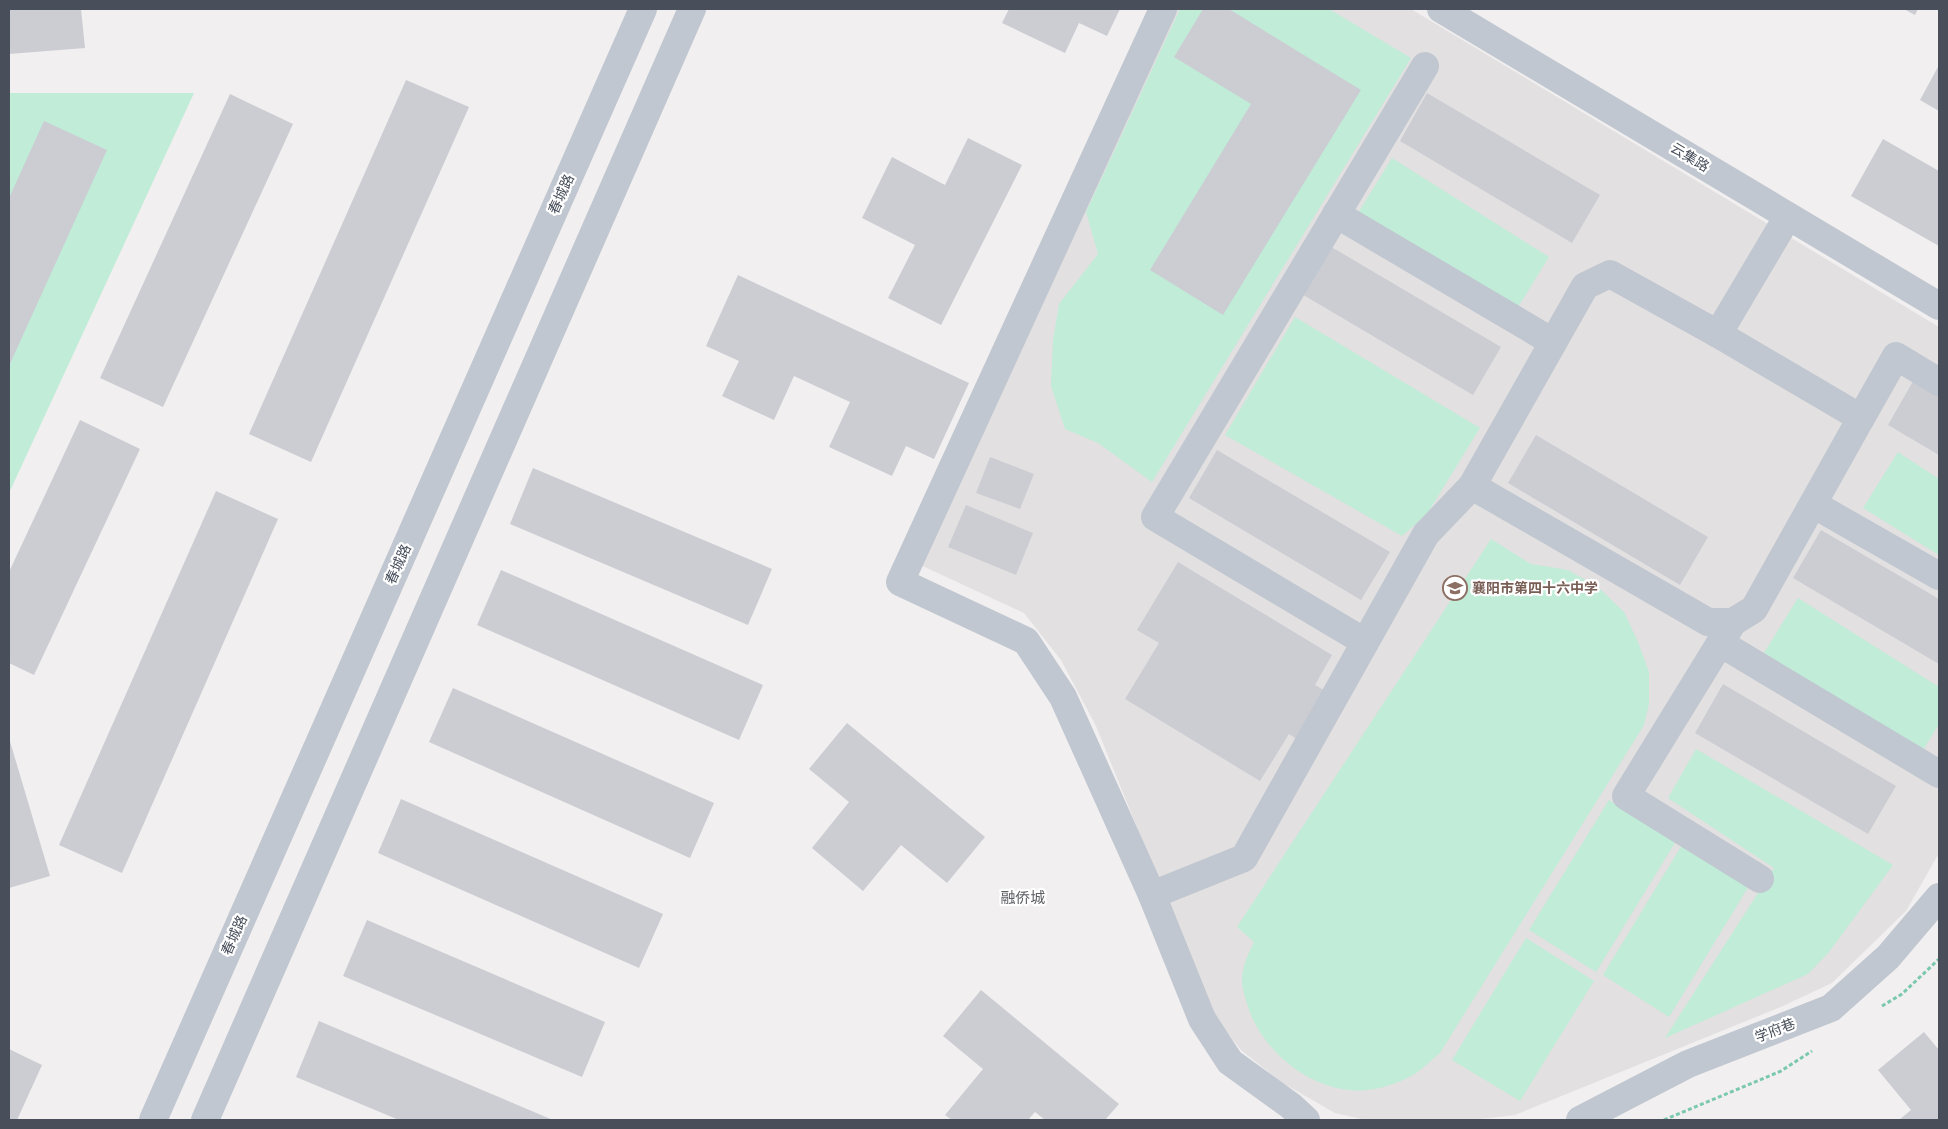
<svg xmlns="http://www.w3.org/2000/svg" width="1948" height="1129" font-family="'Work Sans','Noto Sans SC',sans-serif">
	<rect width="100%" height="100%" fill="#f1efef"/>
	<polygon fill="#e2e0e0" points="1171,9 1411,9 1939,327 1939,853 1906,911 1832,983 1783,1006 1515,1115 1472,1120 1366,1120 1335,1113 1281,1082 1241,1050 1212,1013 1096,726 1061,660 1024,613 916,563"/>
	<g fill="#c0ecd8">
		<polygon points="1180,9 1329,9 1411,58 1152,482 1098,443 1065,429 1051,386 1053,340 1059,304 1098,254 1086,212"/>
		<polygon points="9,93 194,93 9,493"/>
		<polygon points="1392,158 1549,257 1515,312 1358,213"/>
		<polygon points="1295,317 1480,428 1427,514 1402,536 1225,435"/>
		<polygon points="1898,452 1939,479 1939,555 1863,508"/>
		<path d="M 1491,539 L 1531,564 L 1568,570 L 1599,588 L 1624,612 L 1638,642 L 1649,672 L 1649,704 L 1644,725 L 1440,1053 C 1431,1060 1423,1069 1413,1075 C 1401,1082 1381,1089 1367,1090 C 1313,1096 1258,1049 1246,1000 C 1244,994 1242,987 1242,981 C 1242,966 1248,955 1254,942 L 1237,927 Z"/>
		<polygon points="1798,598 1939,687 1939,724 1922,752 1764,653"/>
		<polygon points="1696,749 1893,865 1829,952 1808,974 1665,1038 1774,868 1668,798"/>
		<polygon points="1609,800 1676,841 1596,972 1529,930"/>
		<polygon points="1682,845 1749,886 1669,1017 1603,975"/>
		<polygon points="1526,938 1594,981 1520,1101 1452,1060"/>
	</g>
	<g fill="#cccdd3">
		<polygon points="9,9 81,9 85,48 9,54"/>
		<polygon points="1009,9 1120,9 1107,36 1079,23 1065,53 1002,23"/>
		<polygon points="1203,9 1229,9 1361,90 1223,315 1150,270 1251,104 1174,57"/>
		<polygon points="1904,9 1918,9 1915,15"/>
		<polygon points="1939,65 1939,111 1920,100"/>
		<polygon points="406,80 469,107 311,462 249,434"/>
		<polygon points="1427,93 1600,195 1572,243 1400,141"/>
		<polygon points="230,94 293,124 163,407 100,378"/>
		<polygon points="44,121 107,150 9,366 9,198"/>
		<polygon points="968,138 1022,165 941,325 888,298 915,245 862,218 892,157 945,185"/>
		<polygon points="1883,139 1939,171 1939,246 1851,196"/>
		<polygon points="1328,245 1501,347 1473,395 1300,293"/>
		<polygon points="738,275 969,383 934,459 906,446 892,476 829,447 850,402 794,376 774,420 722,396 739,361 706,346"/>
		<polygon points="1916,376 1939,390 1939,455 1888,425"/>
		<polygon points="80,420 140,449 34,675 9,663 9,572"/>
		<polygon points="1536,435 1708,537 1680,585 1508,483"/>
		<polygon points="1217,450 1390,552 1361,600 1189,498"/>
		<polygon points="990,457 1034,474 1020,509 976,493"/>
		<polygon points="533,468 772,569 748,625 510,524"/>
		<polygon points="216,491 278,519 122,873 59,845"/>
		<polygon points="966,505 1033,533 1016,575 948,547"/>
		<polygon points="1821,530 1939,599 1939,664 1793,578"/>
		<polygon points="1178,562 1332,655 1315,685 1329,693 1300,741 1289,734 1260,781 1125,699 1159,643 1137,630"/>
		<polygon points="501,570 763,685 739,740 477,625"/>
		<polygon points="1723,684 1896,786 1868,834 1695,733"/>
		<polygon points="453,688 714,803 690,858 429,742"/>
		<polygon points="847,723 985,837 947,883 901,845 863,891 812,848 849,802 809,769"/>
		<polygon points="9,738 50,876 9,888"/>
		<polygon points="401,799 663,914 639,968 378,853"/>
		<polygon points="367,920 605,1022 582,1077 343,976"/>
		<polygon points="981,990 1119,1104 1105,1120 1045,1120 1035,1112 1028,1120 952,1120 945,1115 983,1069 943,1036"/>
		<polygon points="319,1021 553,1120 399,1120 296,1077"/>
		<polygon points="1924,1032 1939,1050 1939,1120 1899,1120 1911,1110 1878,1070"/>
		<polygon points="9,1049 42,1065 17,1120 9,1120"/>
	</g>
	<g fill="none" stroke-linecap="round" stroke-linejoin="round">
		<g stroke="#7ac8ad" stroke-width="3" stroke-dasharray="4 2.5" stroke-linecap="butt">
			<polyline points="1882,1006 1902,994 1939,959"/>
			<polyline points="1664,1120 1781,1071 1812,1051"/>
		</g>
		<g stroke="#c0c7d0" stroke-width="28">
			<polyline points="1163,9 900,582 1026,641 1063,697 1152,895 1202,1019 1230,1062 1291,1106 1306,1120"/>
			<polyline points="1441,9 1939,306"/>
			<polyline points="1336,214 1553,342"/>
			<polyline points="1861,418 1896,356 1939,382"/>
			<polyline points="1472,486 1585,286 1610,274 1718,334"/>
			<polyline points="1813,504 1939,576"/>
			<polyline points="1733,622 1626,796 1760,879"/>
			<polyline points="1365,642 1155,517 1425,66"/>
			<polyline points="1720,643 1939,774"/>
			<polyline points="1152,895 1244,858 1426,534 1472,486 1708,622 1733,622 1754,609 1861,418 1718,334 1788,216"/>
			<polyline points="153,1120 643,9"/>
			<polyline points="205,1120 692,9"/>
			<polyline points="1580,1120 1688,1064 1831,1008 1888,957 1939,897"/>
		</g>
	</g>
	<defs>
		<symbol id="school-ring" viewBox="-11 -11 22 22"><circle r="9.5" fill="#fff" stroke="#8d6e63" stroke-width="1.5"/><path d="M0-5L7-2L0 1L-7-2ZM-4 1L0 2.5L4 1V4Q0 6-4 4Z" fill="#8d6e63"/></symbol>
	</defs>
	<g fill-rule="evenodd">
		<use href="#school-ring" x="1441" y="574" width="28" height="28"/>
	</g>
	<g text-anchor="middle" stroke-width="4.5" stroke-linejoin="round" paint-order="stroke">
		<g font-size="14" fill="#484f5b" stroke="#fff">
			<text transform="translate(1690 157) rotate(31)" y="5">云集路</text>
			<text transform="translate(561 194) rotate(-66)" y="5">春城路</text>
			<text transform="translate(398 564) rotate(-66)" y="5">春城路</text>
			<text transform="translate(234 935) rotate(-66)" y="5">春城路</text>
			<text transform="translate(1775 1030) rotate(-21)" y="5">学府巷</text>
		</g>
		<g font-size="14" font-weight="bold" fill="#785e54" stroke="#fff" text-anchor="start">
			<text x="1472" y="593">襄阳市第四十六中学</text>
		</g>
		<g font-size="15" fill="#5c5e63" stroke="#fff">
			<text x="1023" y="903">融侨城</text>
		</g>
	</g>
	<rect width="1948" height="1129" fill="none" stroke="#484f5b" stroke-width="20"/>
</svg>
